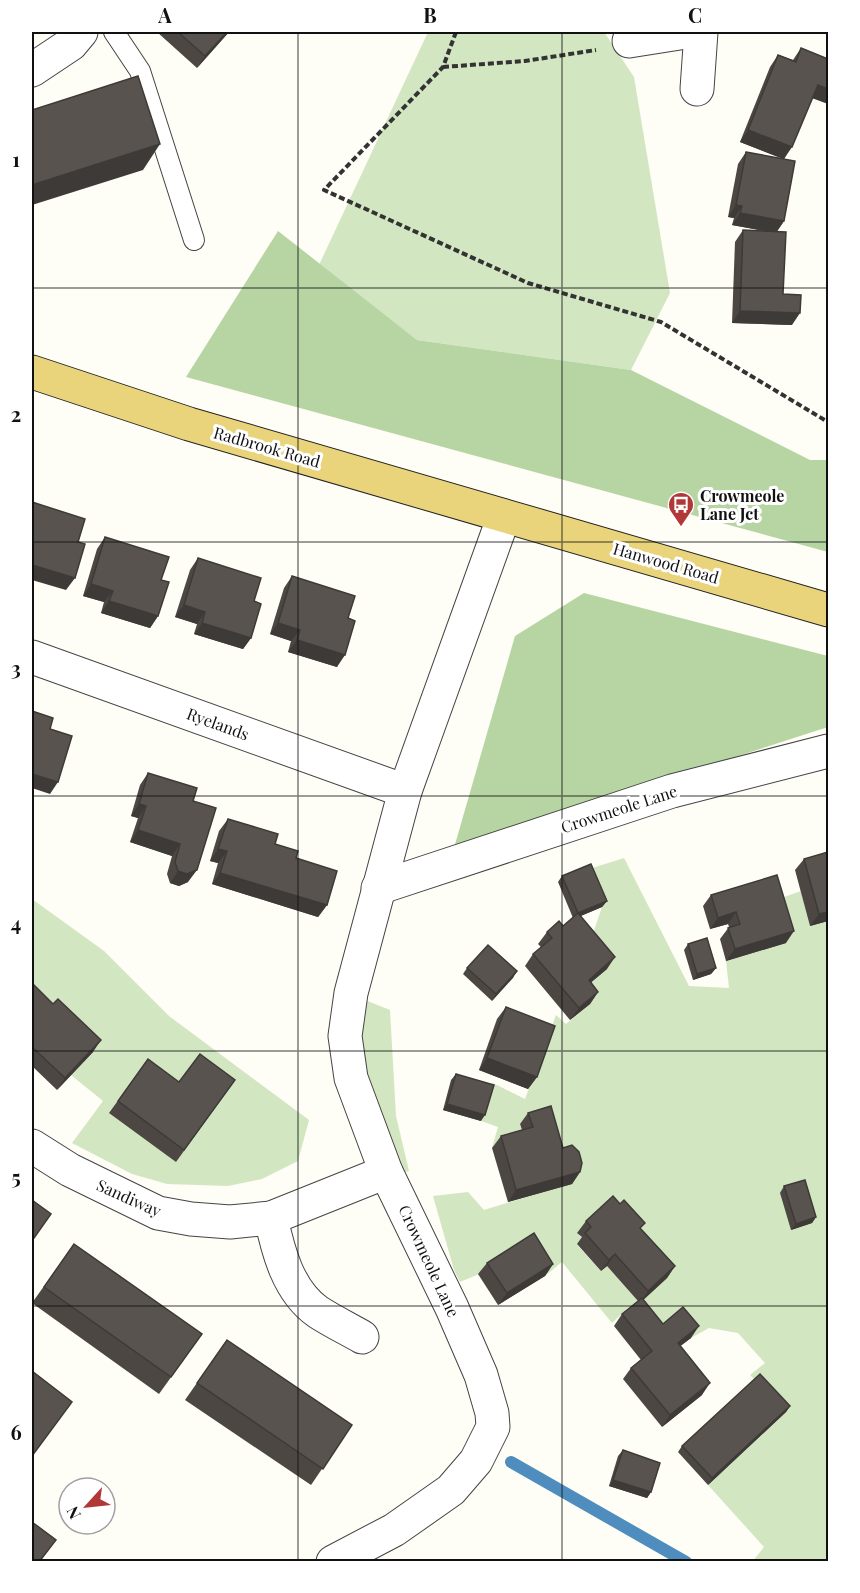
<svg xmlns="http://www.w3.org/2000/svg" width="860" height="1593" font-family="'Playfair Display',serif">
	<rect width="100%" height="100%" fill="#fefdf6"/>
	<g fill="#d3e6c2" fill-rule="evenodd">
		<polygon points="428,32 604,32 634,77 670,293 631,370 417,340 319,265"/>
		<path d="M 624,858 L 689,986 L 729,988 L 726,961 L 785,943 L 773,901 L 801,891 L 810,926 L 828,921 L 828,1561 L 753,1561 L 764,1547 L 708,1485 L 786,1412 L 750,1375 L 765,1363 L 738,1333 L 709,1328 L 691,1338 L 675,1319 L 655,1335 L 629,1307 L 612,1323 L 562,1262 L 545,1276 L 525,1245 L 479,1274 L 460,1282 L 454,1270 L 433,1196 L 468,1192 L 484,1210 L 572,1183 C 574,1172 572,1165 564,1157 L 555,1159 L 543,1118 L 520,1124 L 524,1139 L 492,1148 L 498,1127 L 481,1121 L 493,1083 L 525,1099 L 556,1015 L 566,1024 L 590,1004 L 581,991 L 606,969 L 588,948 L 602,907 L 586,870 ZM 604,1208 L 611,1216 L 616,1212 L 637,1235 L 632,1240 L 666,1278 L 640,1302 L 607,1266 L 601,1271 L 577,1245 L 583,1239 L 578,1233 Z"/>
		<polygon points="32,899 104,951 169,1016 309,1120 298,1161 262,1179 228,1186 167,1184 132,1174 72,1143 103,1101 71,1075 92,1051 32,1003"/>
		<polygon points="356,1000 365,1000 390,1010 396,1116 409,1171 396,1175 372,1118"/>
	</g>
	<g fill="#b7d5a3">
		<polygon points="278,231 417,340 631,370 810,460 828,460 828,552 186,377"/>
		<polygon points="584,593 828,656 828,727 454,848 515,636"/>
	</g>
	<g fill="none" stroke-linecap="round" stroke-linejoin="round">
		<polyline stroke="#4f8dbf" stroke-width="12" points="511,1462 686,1562"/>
		<defs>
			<polyline id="service" points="114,32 140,71 194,240"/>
			<g id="minor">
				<polyline points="629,41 686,32"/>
				<polyline points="32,70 71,44 81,32"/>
				<polyline points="697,89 701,32"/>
				<polyline points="32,657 405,791"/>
				<polyline points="378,888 672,791 828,751"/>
				<polyline points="32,1146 70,1170 158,1213 191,1219 230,1222 271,1218 386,1172"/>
				<path d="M 271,1218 C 278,1251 288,1291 318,1312 C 332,1321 348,1329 362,1337"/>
				<polyline points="333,1562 394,1530 451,1490 476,1461 493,1427 492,1413 481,1375 452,1308 386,1172 351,1078 345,1036 351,993 405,791 504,516"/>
			</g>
			<polyline id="primary" points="32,372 189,424 828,610"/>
		</defs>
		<use href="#service" stroke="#444" stroke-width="22"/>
		<use href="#minor" stroke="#444" stroke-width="35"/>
		<use href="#primary" stroke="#222" stroke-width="35"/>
		<g stroke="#333" stroke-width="4" stroke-dasharray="6 3" stroke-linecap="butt">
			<polyline points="456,32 443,67 324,190 528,283 661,322 828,422"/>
			<polyline points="443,67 525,61 596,50"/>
		</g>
		<use href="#service" stroke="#fff" stroke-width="20"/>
		<use href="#minor" stroke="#fff" stroke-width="33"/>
		<use href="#primary" stroke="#e9d47b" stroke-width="33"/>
	</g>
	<g fill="#4c4743">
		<polygon points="157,32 229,32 197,68"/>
		<polygon points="801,48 812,98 784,159 784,221 777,231 783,294 792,325 732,323 735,242 743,230 764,231 732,225 734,218 728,217 738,164 746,152 783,159 740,142 770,67 778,55 793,60"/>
		<polygon points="105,537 161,580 158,616 150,628 101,613 104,602 83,596 97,549"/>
		<polygon points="198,558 254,601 251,638 243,649 194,634 197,624 175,617 190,570"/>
		<polygon points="292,576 348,618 337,667 288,652 291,641 270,634 284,588"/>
		<polygon points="148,773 193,801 188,882 179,886 170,883 167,874 172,856 130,842 138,818 131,816 140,785"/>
		<polygon points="228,819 275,844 296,858 327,905 318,917 212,884 218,863 210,861 219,831"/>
		<polygon points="804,859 828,921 810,926 795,870"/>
		<polygon points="562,876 607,901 602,907 580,916 607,969 591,982 598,992 590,1004 570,1020 525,966 533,954 541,947 538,944 547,932 563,926 573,918 558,882"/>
		<polygon points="711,895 786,943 726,961 720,939 729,927 728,924 710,929 703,906"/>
		<polygon points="688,944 716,968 711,974 693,980 684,950"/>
		<polygon points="467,968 517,971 492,1001 463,974"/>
		<polygon points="32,983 93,1052 57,1090 32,1066"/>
		<polygon points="506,1007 537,1077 528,1089 479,1070 497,1019"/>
		<polygon points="148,1059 179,1082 235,1080 176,1162 109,1113"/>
		<polygon points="456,1074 481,1121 443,1110 451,1080"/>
		<polygon points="528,1113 563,1148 580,1172 572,1184 508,1202 492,1148 501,1136 522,1130 520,1124"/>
		<polygon points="784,1186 816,1217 812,1223 791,1230 780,1193"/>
		<polygon points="586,1221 641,1229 675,1266 667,1278 643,1300 663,1324 691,1338 680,1346 702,1395 662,1427 623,1379 631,1368 641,1360 614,1326 622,1314 638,1301 607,1266 601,1271 577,1244 582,1237 577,1233"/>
		<polygon points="74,1244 202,1334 159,1394 32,1303"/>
		<polygon points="487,1263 553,1264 545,1276 498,1305 478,1274"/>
		<polygon points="227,1340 352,1425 311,1485 185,1400"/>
		<polygon points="790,1406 786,1412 708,1485 678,1452 682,1446"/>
		<polygon points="623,1450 651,1492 647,1498 609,1486 618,1456"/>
	</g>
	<g fill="#3e3a37">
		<polygon points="227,32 229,32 197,68 205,56"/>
		<polygon points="818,85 828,89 828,104 809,97"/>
		<polygon points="748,130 792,147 784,159 740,142"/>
		<polygon points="160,144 143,170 32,205 32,185"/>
		<polygon points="736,205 742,206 734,218 728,217"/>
		<polygon points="740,213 784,221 776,233 732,225"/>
		<polygon points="740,311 800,313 792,325 732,323"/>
		<polygon points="32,565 75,578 66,590 32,580"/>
		<polygon points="91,584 113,591 104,602 83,596"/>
		<polygon points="109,601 158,616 150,628 101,613"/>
		<polygon points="184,605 205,612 197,624 175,617"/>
		<polygon points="202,623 251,638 243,649 194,634"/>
		<polygon points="278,623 300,630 291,641 270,634"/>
		<polygon points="297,640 345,655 337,667 288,652"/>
		<polygon points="32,774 58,782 50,794 32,788"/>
		<polygon points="139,804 146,806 138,818 131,816"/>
		<polygon points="138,830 180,844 172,856 130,842"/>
		<polygon points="218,849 227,851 218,863 210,861"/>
		<polygon points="197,870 188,882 179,886 170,883 178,871"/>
		<polygon points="220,873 327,905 318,917 212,884"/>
		<polygon points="607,901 602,907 574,919 578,913"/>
		<polygon points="736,912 728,924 710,929 718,918"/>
		<polygon points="828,912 828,921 810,926 819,914"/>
		<polygon points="794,931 786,943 726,961 735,949"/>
		<polygon points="615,957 607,969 581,991 589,980"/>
		<polygon points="716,968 711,974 693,980 697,974"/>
		<polygon points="517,971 513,978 492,1001 496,994"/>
		<polygon points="598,992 590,1004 570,1020 579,1008"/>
		<polygon points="101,1040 93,1052 57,1090 65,1078"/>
		<polygon points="487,1058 537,1077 528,1089 479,1070"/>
		<polygon points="447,1104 485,1115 481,1121 443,1110"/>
		<polygon points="580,1172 572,1184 508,1202 516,1190"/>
		<polygon points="816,1217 812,1223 791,1230 796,1224"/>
		<polygon points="615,1254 607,1266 601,1271 609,1260"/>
		<polygon points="553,1264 545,1276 498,1305 507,1293"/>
		<polygon points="675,1266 667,1278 640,1303 648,1291"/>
		<polygon points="699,1326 691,1338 670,1354 678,1343"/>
		<polygon points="710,1383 702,1395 662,1427 670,1415"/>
		<polygon points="790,1406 786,1412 708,1485 712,1478"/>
		<polygon points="613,1480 651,1492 647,1498 609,1486"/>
	</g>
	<g fill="#58534e" stroke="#3e3a37" stroke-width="1.5">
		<polygon points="178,32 227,32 205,56"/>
		<polygon points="801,48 828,59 828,89 818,85 792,147 748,130 778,55 796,62"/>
		<polygon points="138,76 160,144 32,185 32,110"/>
		<polygon points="746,152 795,161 784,221 740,213 742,206 736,205"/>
		<polygon points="743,230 786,232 783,294 801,295 800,313 740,311"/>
		<polygon points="32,502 85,519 78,542 85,544 75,578 32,565"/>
		<polygon points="105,537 169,557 161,580 169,582 158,616 109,601 113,591 91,584"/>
		<polygon points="198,558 261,578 254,601 261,604 251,638 202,623 205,612 184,605"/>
		<polygon points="292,576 355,596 348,618 355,621 345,655 297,640 300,630 278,623"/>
		<polygon points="32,711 53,718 50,729 72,736 58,782 32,774"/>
		<polygon points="148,773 197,788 193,801 216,808 197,870 187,874 178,871 175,862 180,844 138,830 146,806 139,804"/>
		<polygon points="228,819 278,834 275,844 298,851 296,858 337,871 327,905 220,873 227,851 218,849"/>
		<polygon points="828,852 828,912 819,914 804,859"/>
		<polygon points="591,864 607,901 578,913 562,876"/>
		<polygon points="777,875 794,931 735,949 728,928 740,924 736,912 718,918 711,895"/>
		<polygon points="578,913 615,957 589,980 598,992 579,1008 533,954 552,938 547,932 559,921 563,926"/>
		<polygon points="707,938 716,968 697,974 688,944"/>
		<polygon points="488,945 517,971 496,994 467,968"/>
		<polygon points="32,983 53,1004 58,999 101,1040 65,1078 32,1047"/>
		<polygon points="506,1007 555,1026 537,1077 487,1058"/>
		<polygon points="200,1054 235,1080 184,1150 118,1101 148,1059 179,1082"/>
		<polygon points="456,1074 494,1085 485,1115 447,1104"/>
		<polygon points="551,1106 563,1148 572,1145 579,1152 582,1163 580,1172 516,1190 501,1136 533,1127 528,1113"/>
		<polygon points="805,1180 816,1217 796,1224 784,1186"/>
		<polygon points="613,1196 620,1204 624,1200 645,1223 640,1228 675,1266 648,1291 615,1254 609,1260 585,1233 591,1227 586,1221"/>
		<polygon points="32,1200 51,1214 32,1241"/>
		<polygon points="534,1233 553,1264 507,1293 487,1263"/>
		<polygon points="74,1244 202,1334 171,1377 44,1287"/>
		<polygon points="642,1298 663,1324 683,1307 699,1326 678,1343 710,1383 670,1415 631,1368 652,1351 622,1314"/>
		<polygon points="227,1340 352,1425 323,1469 197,1383"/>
		<polygon points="32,1371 72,1402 32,1456"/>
		<polygon points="760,1374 790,1406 712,1478 682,1446"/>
		<polygon points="623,1450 660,1463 651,1492 613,1480"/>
		<polygon points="32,1522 56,1540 39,1562 32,1562"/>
	</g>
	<path fill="none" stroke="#111" stroke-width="1.5" stroke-opacity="0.55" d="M 298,32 L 298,1562M 562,32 L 562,1562M 32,288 L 828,288M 32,542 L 828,542M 32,796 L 828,796M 32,1051 L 828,1051M 32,1306 L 828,1306"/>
	<defs>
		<symbol id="bus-pin" viewBox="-11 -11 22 30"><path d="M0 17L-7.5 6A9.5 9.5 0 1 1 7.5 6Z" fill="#b23838" stroke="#fff"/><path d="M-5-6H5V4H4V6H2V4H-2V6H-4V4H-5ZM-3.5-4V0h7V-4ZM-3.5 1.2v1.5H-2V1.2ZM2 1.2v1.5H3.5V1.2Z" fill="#fff"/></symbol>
	</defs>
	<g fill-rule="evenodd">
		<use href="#bus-pin" x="666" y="490" width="30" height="40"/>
	</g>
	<g text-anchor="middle" stroke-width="6" stroke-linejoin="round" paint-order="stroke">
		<g font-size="16" fill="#111" stroke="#fff">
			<text transform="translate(267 447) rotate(16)" y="6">Radbrook Road</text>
			<text transform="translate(666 563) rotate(16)" y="6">Hanwood Road</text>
			<text transform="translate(218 724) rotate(20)" y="6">Ryelands</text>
			<text transform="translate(619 809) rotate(-18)" y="6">Crowmeole Lane</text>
			<text transform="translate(129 1198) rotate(24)" y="6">Sandiway</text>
			<text transform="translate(429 1261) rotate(65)" y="6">Crowmeole Lane</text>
		</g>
		<g font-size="16" font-weight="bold" fill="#111" stroke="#fff" text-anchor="start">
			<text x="700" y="502">Crowmeole<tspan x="700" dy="18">Lane Jct</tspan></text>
		</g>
	</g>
	<rect width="860" height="1593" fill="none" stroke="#ffffff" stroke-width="66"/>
	<g transform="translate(87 1506) rotate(243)"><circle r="28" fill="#ffffff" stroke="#a0a0a0" stroke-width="1.5"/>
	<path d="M0-4.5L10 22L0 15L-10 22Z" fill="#b23838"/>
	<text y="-9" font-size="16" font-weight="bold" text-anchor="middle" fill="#111111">N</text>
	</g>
	<rect x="33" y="33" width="794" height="1527" fill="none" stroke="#111" stroke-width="2"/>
	<g font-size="20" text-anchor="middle" font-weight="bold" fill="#111">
		<text x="165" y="23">A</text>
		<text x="430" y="23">B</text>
		<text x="695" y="23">C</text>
		<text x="16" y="167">1</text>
		<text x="16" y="422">2</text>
		<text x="16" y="676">3</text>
		<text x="16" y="931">4</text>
		<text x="16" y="1185">5</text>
		<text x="16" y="1440">6</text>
	</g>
</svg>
